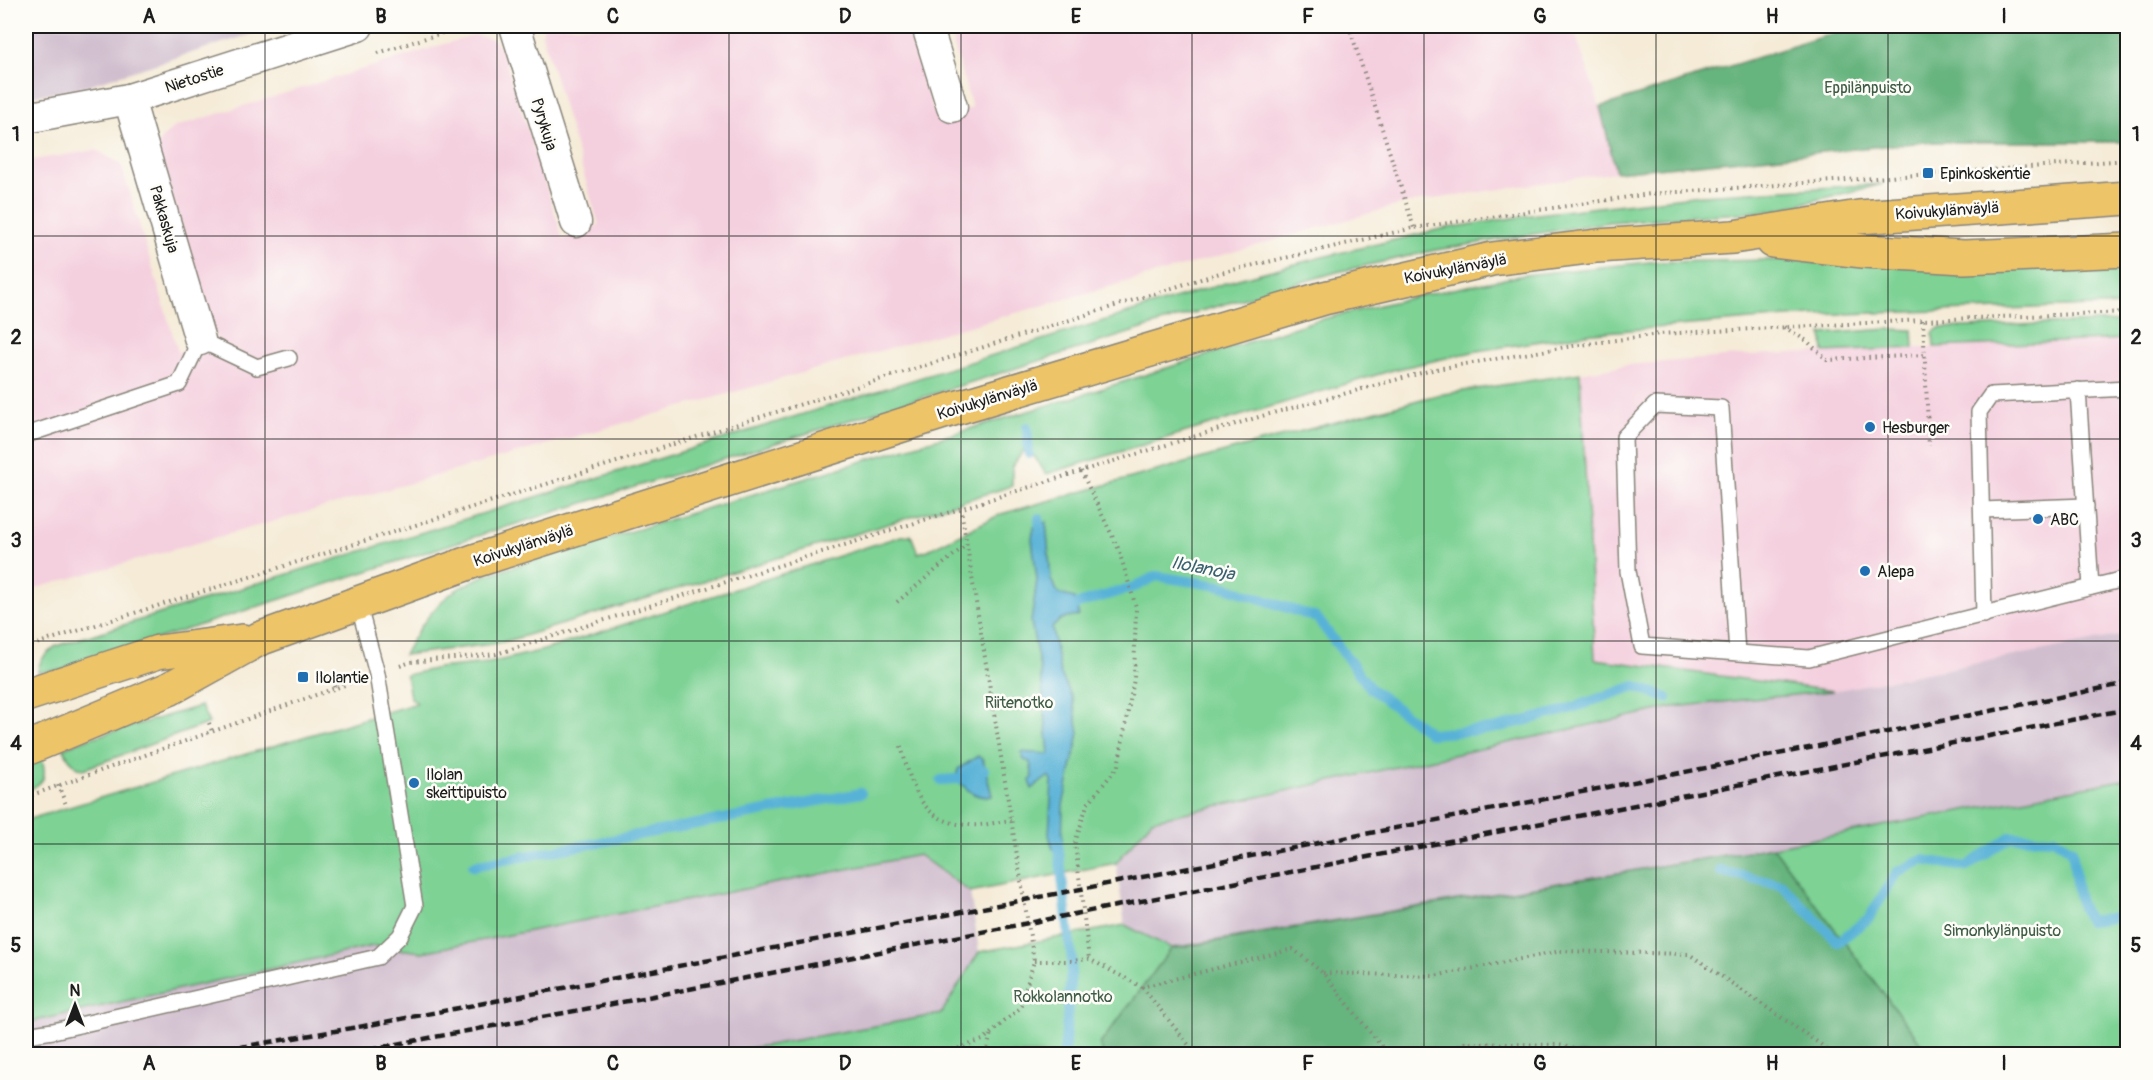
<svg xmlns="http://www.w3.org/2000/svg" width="2153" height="1080" font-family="Pangolin,sans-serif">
	<rect width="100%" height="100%" fill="#fdfcf7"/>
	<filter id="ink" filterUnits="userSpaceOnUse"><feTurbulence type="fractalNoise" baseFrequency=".0167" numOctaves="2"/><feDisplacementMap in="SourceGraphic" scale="12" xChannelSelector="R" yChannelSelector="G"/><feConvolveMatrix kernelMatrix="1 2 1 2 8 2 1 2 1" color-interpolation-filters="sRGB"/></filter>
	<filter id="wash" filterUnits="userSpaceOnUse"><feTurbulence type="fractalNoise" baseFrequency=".008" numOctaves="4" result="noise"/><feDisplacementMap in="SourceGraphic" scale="24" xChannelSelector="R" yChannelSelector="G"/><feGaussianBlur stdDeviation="1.35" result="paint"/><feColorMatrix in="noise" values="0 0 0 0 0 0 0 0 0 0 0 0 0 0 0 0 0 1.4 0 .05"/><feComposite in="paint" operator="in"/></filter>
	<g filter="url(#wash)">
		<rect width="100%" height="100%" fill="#f5ebd7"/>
		<g fill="#f4cfde">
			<polygon points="544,26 907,26 936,118 972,108 948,26 1573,26 1600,107 1616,172 1407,203 26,591 26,161 96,150 121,164 178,352 217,340 157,150 162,138 175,127 474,35 491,38 501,47 563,239 599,225 542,34"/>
			<polygon points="2127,339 2127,634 1833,691 1595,659 1580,373 1627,365 1750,355"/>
		</g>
		<g fill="#d0bdce">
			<polygon points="26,26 277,26 76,89 26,97"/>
			<polygon points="2127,634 2127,779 1773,847 1171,949 1125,925 1116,863 1152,820 1673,707 1833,691"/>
			<polygon points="919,854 970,892 979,952 941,1014 719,1054 26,1054 26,1024 373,946 422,952"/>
		</g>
		<g fill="#7dd294" stroke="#4c7758" stroke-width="1.5">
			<path d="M 1883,184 L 1770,211 L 1609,222 L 1436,250 L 1337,272 L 1190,314 L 439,548 L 61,670 L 38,672 C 39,659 46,654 56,646 L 1238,279 L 1322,257 L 1441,229 L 1538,214 L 1702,195 Z"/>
			<path d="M 1777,260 L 1867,264 L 2127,262 L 2127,305 L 1811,315 L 1593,333 L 1477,351 L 1393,370 L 1046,474 L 1032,453 L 1023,451 L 1012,467 L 1012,486 L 511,640 L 492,644 L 404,655 C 416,632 431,608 453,592 C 462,586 473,581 483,576 L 1085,394 L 1314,321 L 1422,295 L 1525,275 L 1650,262 Z"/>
			<polygon points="2127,321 2127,339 1934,347 1933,333 1939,328"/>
			<polygon points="1888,329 1913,330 1914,348 1824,352 1822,334"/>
			<polygon points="1580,373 1595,659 1833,691 1673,707 1152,820 1116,863 970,892 919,855 422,952 373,946 26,1023 26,820 417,703 410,697 406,675 438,668 489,663 544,650 901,536 911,535 918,553 928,550 1001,514 1261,442 1437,395"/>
			<polygon points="201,706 209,723 84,769 78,768 69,759 63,748 90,738"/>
			<path d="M 42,758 C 47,778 45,783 26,791 L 26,765 Z"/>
			<polygon points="2127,779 2127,1054 719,1054 941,1014 979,952 1125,925 1171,948 1773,847"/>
		</g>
		<g fill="#66b47e" stroke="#41684d" stroke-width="1.5">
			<polygon points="1856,26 2127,26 2127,142 1925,142 1616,172 1600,107"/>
			<polygon points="1773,847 1929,1054 1103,1054 1100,1044 1171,949"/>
		</g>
		<g fill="#59b2d7" stroke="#3a677a" stroke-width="1.5">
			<polygon points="1046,522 1051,580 1059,594 1075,598 1079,616 1061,619 1052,628 1060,672 1073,700 1079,733 1063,805 1062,847 1053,849 1049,835 1052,781 1049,776 1032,789 1030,780 1033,778 1030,762 1024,760 1021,752 1049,754 1040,669 1031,622 1037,580 1032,539 1034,527"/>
			<path d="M 978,756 L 983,760 L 992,796 C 975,799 967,790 956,778 L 958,769 Z"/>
		</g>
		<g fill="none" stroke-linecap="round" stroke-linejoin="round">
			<g stroke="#59b2d7" stroke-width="10">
				<polyline points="1027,427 1029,454"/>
				<polyline points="1039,518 1040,538"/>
				<polyline points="1063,611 1081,603 1137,586 1156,576 1226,587 1317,618 1370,688 1431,734 1492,729 1563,711 1635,686 1667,698"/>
				<polyline points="941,780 973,778 984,770"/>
				<polyline points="1057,835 1072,961 1064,1054"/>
				<polyline points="473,866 861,793"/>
				<path d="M 1720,871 L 1782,885 L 1838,942 L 1869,918 L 1897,872 L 1923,860 L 1966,867 L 2010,837 L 2054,839 L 2072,850 C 2077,878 2073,896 2089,921 L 2107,919 L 2128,912"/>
			</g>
		</g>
	</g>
	<g filter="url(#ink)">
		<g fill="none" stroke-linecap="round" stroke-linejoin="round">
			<defs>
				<g id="service">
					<polyline points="2078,390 2091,587"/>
					<polyline points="26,435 179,384 200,340 257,367 289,358"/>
					<polyline points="1982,510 2086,506"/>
					<polyline points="1984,615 1979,412 1991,395 2128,388"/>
					<polyline points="1737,653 1721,408 1655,405 1624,437 1628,571 1642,646 1809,658 2128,578"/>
					<polyline points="26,1035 53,1031 378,957 400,936 415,906 377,674 358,603"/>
				</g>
				<g id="minor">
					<polyline points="515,26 576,222"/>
					<polyline points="927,26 952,107"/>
					<polyline points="129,99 200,340"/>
					<polyline points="26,118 129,99 358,26"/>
				</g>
				<g id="primary">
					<polyline points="1773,241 1863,251 1964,257 2128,250"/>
					<polyline points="26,695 158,652 242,641"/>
					<polyline points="26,749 169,689 259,639 474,561 956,408 1324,298 1492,259 1597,246 1733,237 1859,217 2128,198"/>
				</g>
			</defs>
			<use href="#service" stroke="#88847a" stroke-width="18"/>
			<use href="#minor" stroke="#88847a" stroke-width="33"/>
			<use href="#primary" stroke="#88847a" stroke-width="36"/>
			<g stroke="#88847a" stroke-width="4" stroke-dasharray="1.5 4.5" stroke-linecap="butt">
				<polyline points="1349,26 1414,228"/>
				<polyline points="378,53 464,26"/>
				<polyline points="1923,320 1929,446"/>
				<polyline points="1784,327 1807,341 1827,360 1925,355"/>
				<polyline points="1081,471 1118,548 1136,607 1134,679 1118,766 1087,805 1075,843 1089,959"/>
				<polyline points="897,602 966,545"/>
				<polyline points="26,647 1220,273 1414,228 1650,194 2128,160"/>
				<polyline points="400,666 411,662 496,654 1081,471 1262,416 1436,369 1566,347 1659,334 1923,320 2128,312"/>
				<polyline points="332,680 335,688"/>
				<polyline points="209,723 212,731"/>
				<path d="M 901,746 C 912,786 920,824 970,825 C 983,826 998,822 1011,820"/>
				<polyline points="58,785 67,807"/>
				<polyline points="26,797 353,682"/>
				<polyline points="1034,961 1072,961 1089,959 1142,987 1293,949 1323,973 1382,1047 1393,1054"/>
				<polyline points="1323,973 1434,976 1561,951 1689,954 1820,1044 1832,1054"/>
				<polyline points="1142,987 1196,1054"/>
				<polyline points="941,1054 983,1040 1020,1008 1034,961 961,509"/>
				<polyline points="986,1054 991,1033"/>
				<polyline points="1436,1054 1464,1043 1559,1045 1595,1054"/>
			</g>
			<use href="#service" stroke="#fff" stroke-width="15"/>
			<use href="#minor" stroke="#fff" stroke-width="30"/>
			<use href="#primary" stroke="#eec469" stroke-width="33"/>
			<g stroke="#1c1c1c" stroke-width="4.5" stroke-dasharray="9 4.5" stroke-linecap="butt">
				<polyline points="199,1054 364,1026 962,912 1809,748 2128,683"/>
				<polyline points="343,1054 607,1005 2128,709"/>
			</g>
		</g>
	</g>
	<path fill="none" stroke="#1c1c1c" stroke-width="1.5" stroke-opacity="0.55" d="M 265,26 L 265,1054M 497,26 L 497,1054M 729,26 L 729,1054M 961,26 L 961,1054M 1192,26 L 1192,1054M 1424,26 L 1424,1054M 1656,26 L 1656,1054M 1888,26 L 1888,1054M 26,236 L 2128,236M 26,439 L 2128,439M 26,641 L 2128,641M 26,844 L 2128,844"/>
	<g fill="#1f6fb2" stroke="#fdfcf7" stroke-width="2">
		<rect x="1922" y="167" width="12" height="12" rx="3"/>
		<circle cx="1870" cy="427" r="6"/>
		<circle cx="2038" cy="519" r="6"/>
		<circle cx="1865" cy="571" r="6"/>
		<rect x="297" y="671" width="12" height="12" rx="3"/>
		<circle cx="414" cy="783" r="6"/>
	</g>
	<g text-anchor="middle" stroke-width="5" stroke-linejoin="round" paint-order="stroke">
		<g font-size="16" fill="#1c1c1c" stroke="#fdfcf7">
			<text transform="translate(194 78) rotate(-18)" y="6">Nietostie</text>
			<text transform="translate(545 124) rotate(73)" y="6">Pyrykuja</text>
			<text transform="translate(1947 210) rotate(-4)" y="6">Koivukylänväylä</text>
			<text transform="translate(165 219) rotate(74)" y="6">Pakkaskuja</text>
			<text transform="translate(1455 268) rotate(-11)" y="6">Koivukylänväylä</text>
			<text transform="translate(987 399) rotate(-17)" y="6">Koivukylänväylä</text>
			<text transform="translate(523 545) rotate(-18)" y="6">Koivukylänväylä</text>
		</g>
		<g font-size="16" fill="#3e5c46" stroke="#fdfcf7">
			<text x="1868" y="93">Eppilänpuisto</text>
			<text x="1019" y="708">Riitenotko</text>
			<text x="2002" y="936">Simonkylänpuisto</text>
			<text x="1063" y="1002">Rokkolannotko</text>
		</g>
		<g font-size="16" fill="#1c1c1c" stroke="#fdfcf7" text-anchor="start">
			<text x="1940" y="179">Epinkoskentie</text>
			<text x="1882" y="433">Hesburger</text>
			<text x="2050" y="525">ABC</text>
			<text x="1877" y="577">Alepa</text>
			<text x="315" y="683">Ilolantie</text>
			<text x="426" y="780">Ilolan<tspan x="426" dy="18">skeittipuisto</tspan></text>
		</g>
		<g font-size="18" font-style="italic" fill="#376070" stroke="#fdfcf7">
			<text transform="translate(1203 568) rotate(11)" y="6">Ilolanoja</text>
		</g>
	</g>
	<rect width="2153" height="1080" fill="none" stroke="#fdfcf7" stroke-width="66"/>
	<g transform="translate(75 1005)" stroke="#fdfcf7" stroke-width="4.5" paint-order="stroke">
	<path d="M0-4.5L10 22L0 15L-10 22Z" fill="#1c1c1c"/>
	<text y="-9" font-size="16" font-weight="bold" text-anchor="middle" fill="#1c1c1c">N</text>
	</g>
	<rect x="33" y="33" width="2087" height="1014" fill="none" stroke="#1c1c1c" stroke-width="2"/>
	<g font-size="20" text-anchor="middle" font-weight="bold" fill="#1c1c1c">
		<text x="149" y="23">A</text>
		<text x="381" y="23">B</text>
		<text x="613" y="23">C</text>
		<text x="845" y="23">D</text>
		<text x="1076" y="23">E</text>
		<text x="1308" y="23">F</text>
		<text x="1540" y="23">G</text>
		<text x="1772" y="23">H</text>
		<text x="2004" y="23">I</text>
		<text x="16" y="141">1</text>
		<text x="2136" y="141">1</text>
		<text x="16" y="344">2</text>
		<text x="2136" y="344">2</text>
		<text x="16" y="547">3</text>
		<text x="2136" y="547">3</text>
		<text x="16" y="750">4</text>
		<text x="2136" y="750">4</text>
		<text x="16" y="952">5</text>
		<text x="2136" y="952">5</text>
		<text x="149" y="1070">A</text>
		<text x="381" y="1070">B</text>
		<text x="613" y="1070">C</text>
		<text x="845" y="1070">D</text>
		<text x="1076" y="1070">E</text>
		<text x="1308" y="1070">F</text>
		<text x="1540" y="1070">G</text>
		<text x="1772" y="1070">H</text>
		<text x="2004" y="1070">I</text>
	</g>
</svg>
